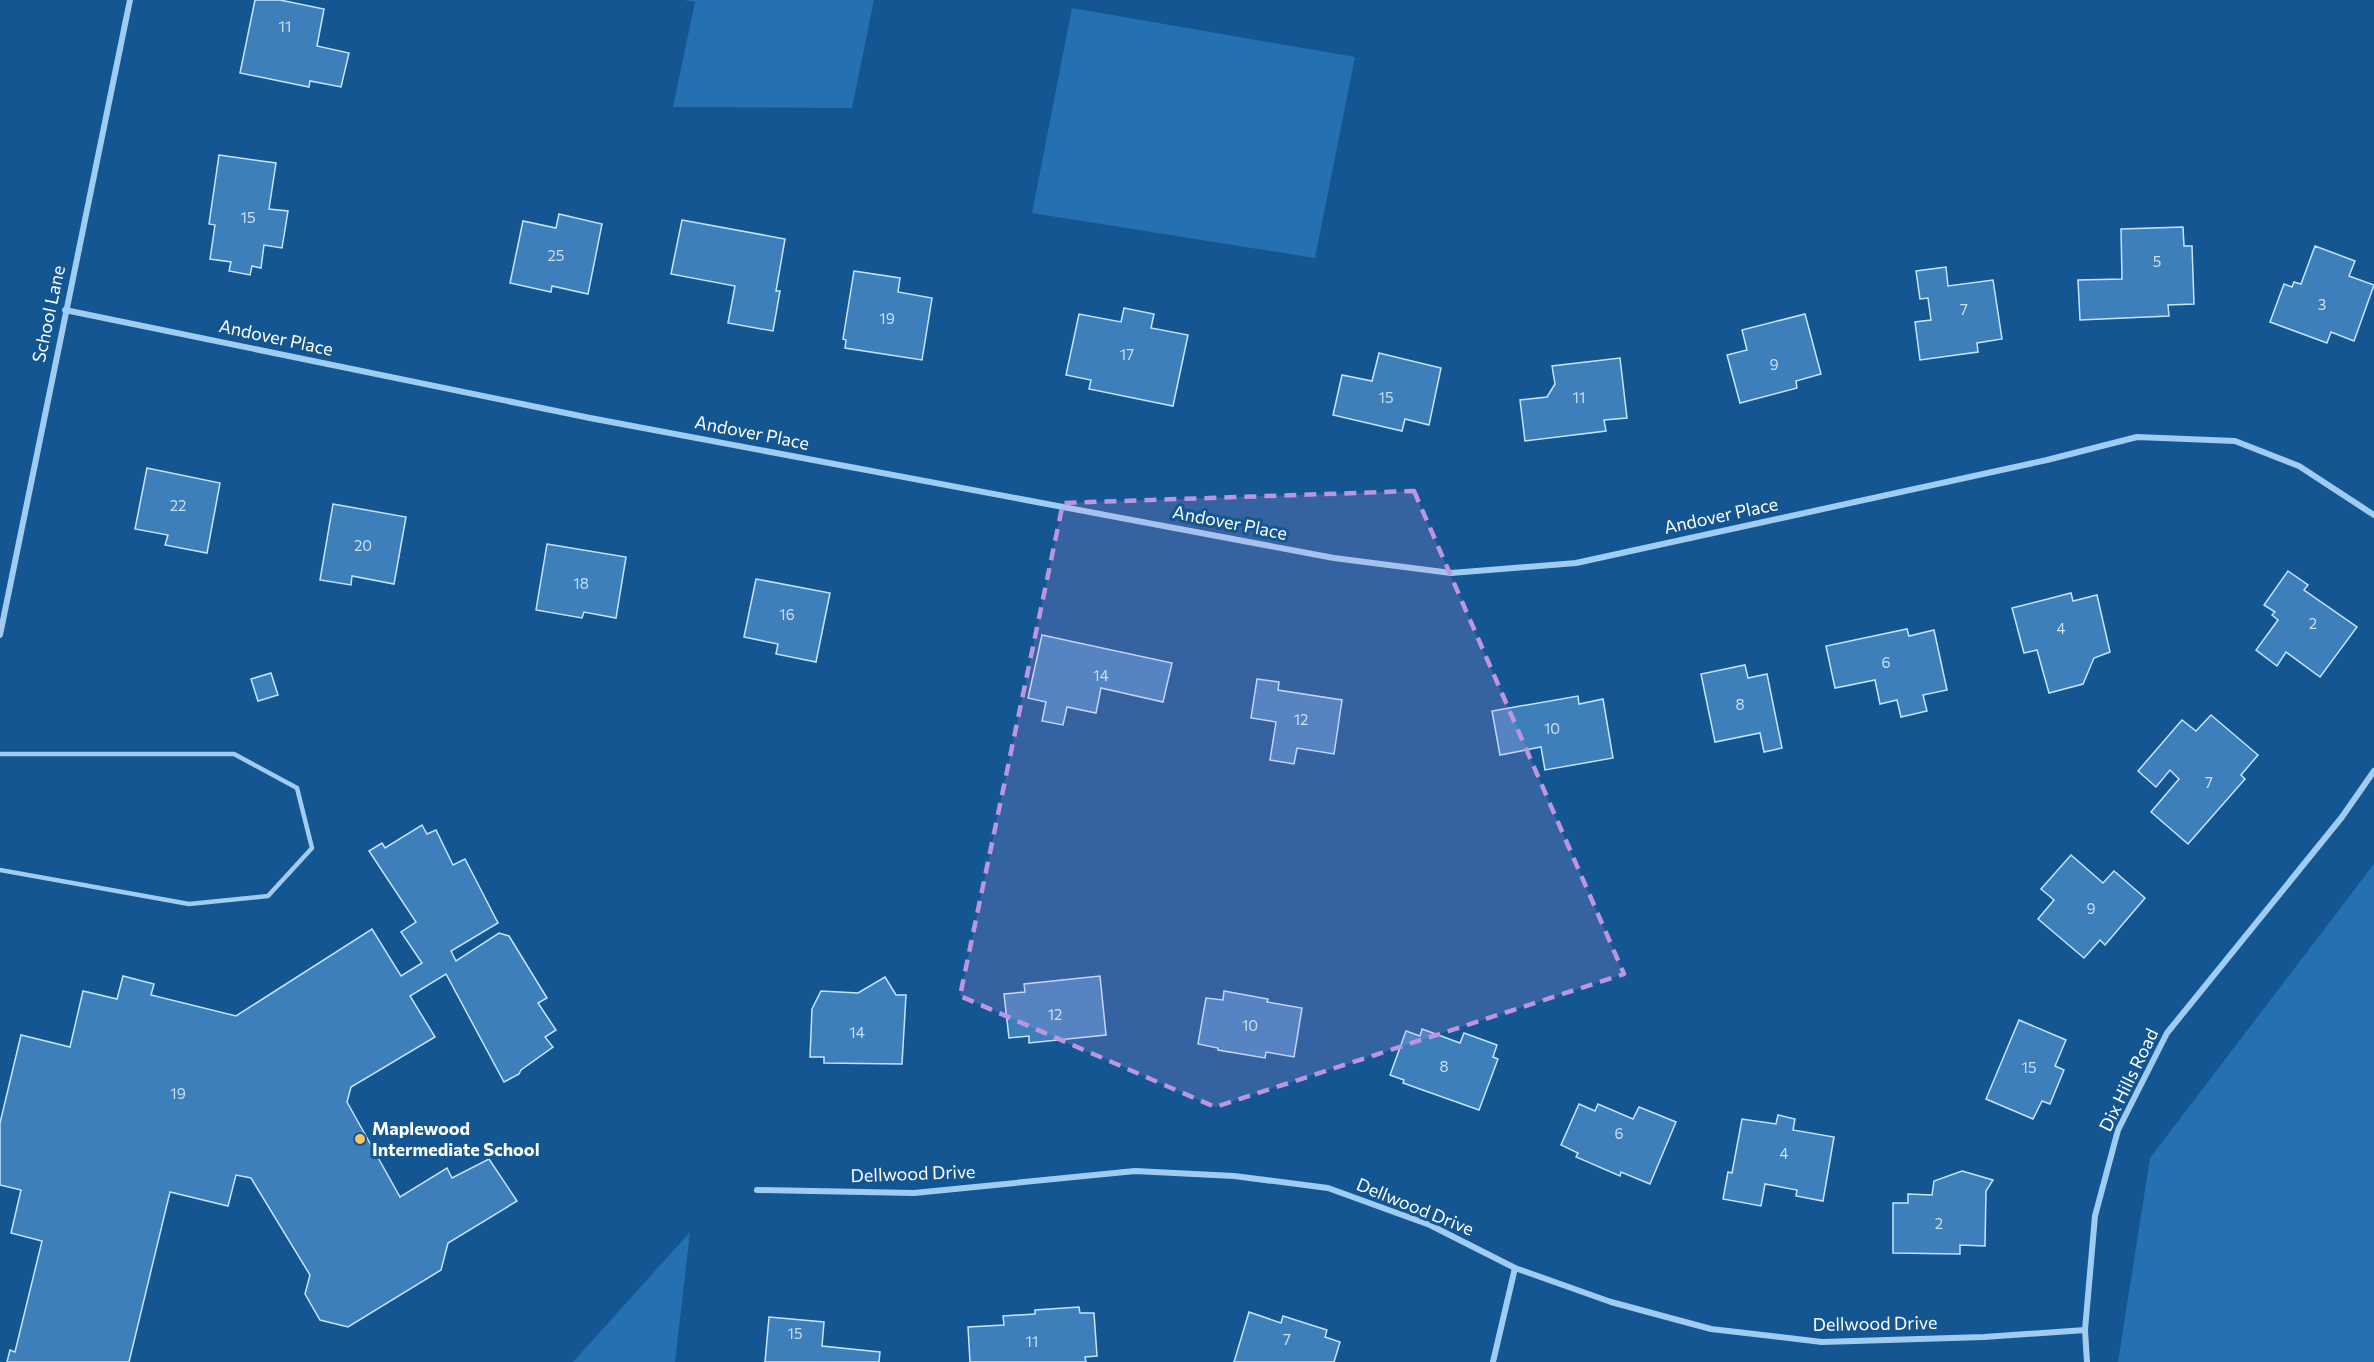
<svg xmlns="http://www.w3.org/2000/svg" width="2374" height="1362" font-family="Commissioner,sans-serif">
	<rect width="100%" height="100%" fill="#135692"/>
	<g fill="#2570b1">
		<polygon points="684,0 874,0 852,108 673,107 695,2"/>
		<polygon points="1072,8 1355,57 1315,258 1032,213"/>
		<polygon points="2374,864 2374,1362 2118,1362 2150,1158"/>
		<polygon points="690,1232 675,1362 573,1362"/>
	</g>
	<g fill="#3c7fba" stroke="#c8e4fd" stroke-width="1.5">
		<polygon points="255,0 280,0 324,9 317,46 349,53 341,87 310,81 309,87 240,73"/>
		<polygon points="219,155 276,163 269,209 288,211 282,248 264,245 261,268 252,266 250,275 229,271 231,262 210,259 215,225 209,224"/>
		<polygon points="559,214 602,224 588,294 552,286 551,292 510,283 523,221 556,228"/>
		<polygon points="682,220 785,239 776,291 780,291 773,331 728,323 735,286 671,274"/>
		<polygon points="2183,227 2184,246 2192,246 2194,304 2168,305 2169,316 2080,320 2078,280 2122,279 2121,229"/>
		<polygon points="2315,246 2355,261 2349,276 2374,285 2354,341 2331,332 2327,343 2270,322 2284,284 2292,287 2294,282 2301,284"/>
		<polygon points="1946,267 1948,286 1993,280 2002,339 1977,343 1978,352 1920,360 1915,322 1931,320 1928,298 1920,299 1916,271"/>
		<polygon points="854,271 900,278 898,292 932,298 922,360 845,348 846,340 843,339"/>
		<polygon points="1124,308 1154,314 1151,328 1188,335 1173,406 1089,389 1091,380 1066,375 1079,314 1121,322"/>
		<polygon points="1805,314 1821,374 1796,381 1797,388 1740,403 1727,355 1747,350 1742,330"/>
		<polygon points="1379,353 1441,368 1429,425 1405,419 1402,431 1333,415 1342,375 1372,381"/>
		<polygon points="1620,358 1627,418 1604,420 1606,431 1525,441 1520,400 1547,397 1555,384 1552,366"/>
		<polygon points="147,468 220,483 207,553 165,545 168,535 135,529"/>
		<polygon points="333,504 406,517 394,584 352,576 351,585 320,580"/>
		<polygon points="547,544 626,557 616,618 584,612 582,618 536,610"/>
		<polygon points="2288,571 2308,585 2304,590 2357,627 2320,677 2286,652 2277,666 2256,650 2278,620 2272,615 2275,612 2264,605"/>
		<polygon points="756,579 830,593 816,662 776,654 778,644 744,637"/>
		<polygon points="2071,593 2073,601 2097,595 2110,652 2094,658 2083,684 2049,693 2037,650 2024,653 2012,608"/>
		<polygon points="1907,629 1909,636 1934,630 1947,690 1923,695 1927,711 1901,717 1897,700 1880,704 1875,680 1835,688 1826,646"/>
		<polygon points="1042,635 1172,663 1163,702 1101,688 1096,713 1067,707 1063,725 1042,721 1046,702 1028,698"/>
		<polygon points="1745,665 1748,678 1767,674 1782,748 1764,752 1760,733 1715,742 1701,674"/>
		<polygon points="271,673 278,695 258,701 251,679"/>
		<polygon points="1257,679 1279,682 1278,690 1342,700 1334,754 1297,748 1294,764 1270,760 1276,722 1251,718"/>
		<polygon points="1578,696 1579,704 1603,699 1613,758 1545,770 1541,747 1500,755 1492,711"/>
		<polygon points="2211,715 2258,755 2241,775 2245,779 2188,844 2151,812 2179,779 2170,770 2156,787 2138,771 2182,720 2196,731"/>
		<polygon points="422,825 427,834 436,830 453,865 465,859 498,923 451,951 456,961 499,933 509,936 547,998 538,1003 556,1030 545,1037 553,1047 521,1070 519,1074 504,1082 446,974 410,996 435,1037 351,1087 347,1102 400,1197 447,1168 452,1178 489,1159 517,1201 448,1243 441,1270 348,1327 320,1320 305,1294 310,1275 251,1178 236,1175 228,1206 170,1192 129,1362 7,1362 10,1350 15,1352 42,1241 11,1233 21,1190 0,1185 0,1123 21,1035 70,1047 83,991 117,999 123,976 154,984 151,995 236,1016 372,929 401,976 422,963 401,932 416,922 369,851 382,843 385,848"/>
		<polygon points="2071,855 2103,883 2114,871 2145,898 2105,945 2100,940 2084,958 2038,919 2054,900 2041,889"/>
		<polygon points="1100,976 1106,1035 1029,1043 1029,1036 1009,1038 1004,994 1025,992 1024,984"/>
		<polygon points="885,977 896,995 906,995 902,1064 824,1063 824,1057 810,1057 812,1009 821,991 858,993"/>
		<polygon points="1224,991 1268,999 1267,1002 1302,1008 1294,1057 1266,1052 1265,1058 1218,1050 1218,1048 1198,1044 1206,998 1223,1000"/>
		<polygon points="2019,1020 2066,1040 2055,1066 2064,1070 2050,1104 2042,1101 2033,1119 1986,1099"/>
		<polygon points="1422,1029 1460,1043 1464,1033 1497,1045 1493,1057 1498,1059 1479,1110 1403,1083 1404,1080 1390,1075 1406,1031 1420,1036"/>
		<polygon points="1579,1104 1595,1111 1598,1104 1633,1119 1639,1107 1676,1122 1650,1184 1621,1172 1620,1176 1576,1157 1578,1153 1561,1145"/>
		<polygon points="1778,1115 1795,1119 1793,1130 1834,1137 1823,1201 1796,1196 1797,1190 1765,1184 1761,1206 1723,1199 1728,1172 1732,1173 1742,1119 1776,1124"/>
		<polygon points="1962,1171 1993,1180 1986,1191 1985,1246 1960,1245 1960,1254 1893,1253 1893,1203 1908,1203 1908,1194 1932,1195 1934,1181"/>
		<polygon points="1079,1307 1080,1313 1094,1313 1097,1356 1085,1357 1086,1362 970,1362 968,1327 1004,1325 1003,1316 1035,1314 1035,1310"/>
		<polygon points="1249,1312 1281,1323 1283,1316 1327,1330 1325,1337 1340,1342 1334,1362 1234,1362"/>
		<polygon points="769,1317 824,1322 822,1346 880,1352 879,1362 765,1362"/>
	</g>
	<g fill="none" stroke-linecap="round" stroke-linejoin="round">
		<polyline stroke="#a0ccf2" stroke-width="4.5" points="0,754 234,754 297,788 312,848 268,896 189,904 0,870"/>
		<g stroke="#a0ccf2" stroke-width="6">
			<polyline points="65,310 590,418 1334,558 1451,573 1576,563 2047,460 2137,437 2235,441 2299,466 2374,515"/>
			<polyline points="0,635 130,0"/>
			<polyline points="757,1190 914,1193 1135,1171 1234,1176 1328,1188 1430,1225 1515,1268 1611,1302 1711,1329 1822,1342 1984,1337 2085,1330"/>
			<polyline points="1493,1362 1515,1268"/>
			<polyline points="2087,1362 2085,1330 2095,1216 2118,1130 2167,1033 2342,817 2374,771"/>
		</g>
	</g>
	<path fill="#bd96df" fill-opacity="0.2" stroke="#bd96df" stroke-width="4.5" stroke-dasharray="12 8" stroke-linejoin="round" d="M 1414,491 L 1624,974 L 1215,1107 L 960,996 L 1063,503 Z"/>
	<circle fill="#ffc461" stroke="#135692" stroke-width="2" cx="360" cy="1139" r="6"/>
	<g text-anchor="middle" stroke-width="6" stroke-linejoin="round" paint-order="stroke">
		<g font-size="15" fill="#cedfee">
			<text x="285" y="32">11</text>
			<text x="248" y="223">15</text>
			<text x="556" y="261">25</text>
			<text x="2157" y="267">5</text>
			<text x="2322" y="310">3</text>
			<text x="1964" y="315">7</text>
			<text x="887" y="324">19</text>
			<text x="1127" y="360">17</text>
			<text x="1774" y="370">9</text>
			<text x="1386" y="403">15</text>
			<text x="1579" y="403">11</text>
			<text x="178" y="511">22</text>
			<text x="363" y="551">20</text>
			<text x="581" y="589">18</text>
			<text x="787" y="620">16</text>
			<text x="2313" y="629">2</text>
			<text x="2061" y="634">4</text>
			<text x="1886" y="668">6</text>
			<text x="1101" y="681">14</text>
			<text x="1740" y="710">8</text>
			<text x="1301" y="725">12</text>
			<text x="1552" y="734">10</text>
			<text x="2209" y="788">7</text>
			<text x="2091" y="914">9</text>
			<text x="1055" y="1020">12</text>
			<text x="1250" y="1031">10</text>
			<text x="857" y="1038">14</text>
			<text x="1444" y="1072">8</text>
			<text x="2029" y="1073">15</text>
			<text x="178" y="1099">19</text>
			<text x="1619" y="1139">6</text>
			<text x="1784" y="1159">4</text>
			<text x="1939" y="1229">2</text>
			<text x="795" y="1339">15</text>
			<text x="1287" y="1345">7</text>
			<text x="1032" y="1347">11</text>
		</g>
		<g font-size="18" fill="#fff" stroke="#135692">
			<text transform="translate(49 314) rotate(-78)" y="6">School Lane</text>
			<text transform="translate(276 338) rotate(12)" y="6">Andover Place</text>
			<text transform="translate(752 433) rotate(11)" y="6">Andover Place</text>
			<text transform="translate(1721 516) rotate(-12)" y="6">Andover Place</text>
			<text transform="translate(1230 523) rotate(11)" y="6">Andover Place</text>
			<text transform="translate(2129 1080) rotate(-64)" y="6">Dix Hills Road</text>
			<text transform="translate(913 1174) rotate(-2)" y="6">Dellwood Drive</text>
			<text transform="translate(1415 1207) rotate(22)" y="6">Dellwood Drive</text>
			<text transform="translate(1875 1324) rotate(-1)" y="6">Dellwood Drive</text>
		</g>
		<g font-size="18" font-weight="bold" fill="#fff" stroke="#135692" text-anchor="start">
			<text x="372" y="1135">Maplewood<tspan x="372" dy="21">Intermediate School</tspan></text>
		</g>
	</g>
</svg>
